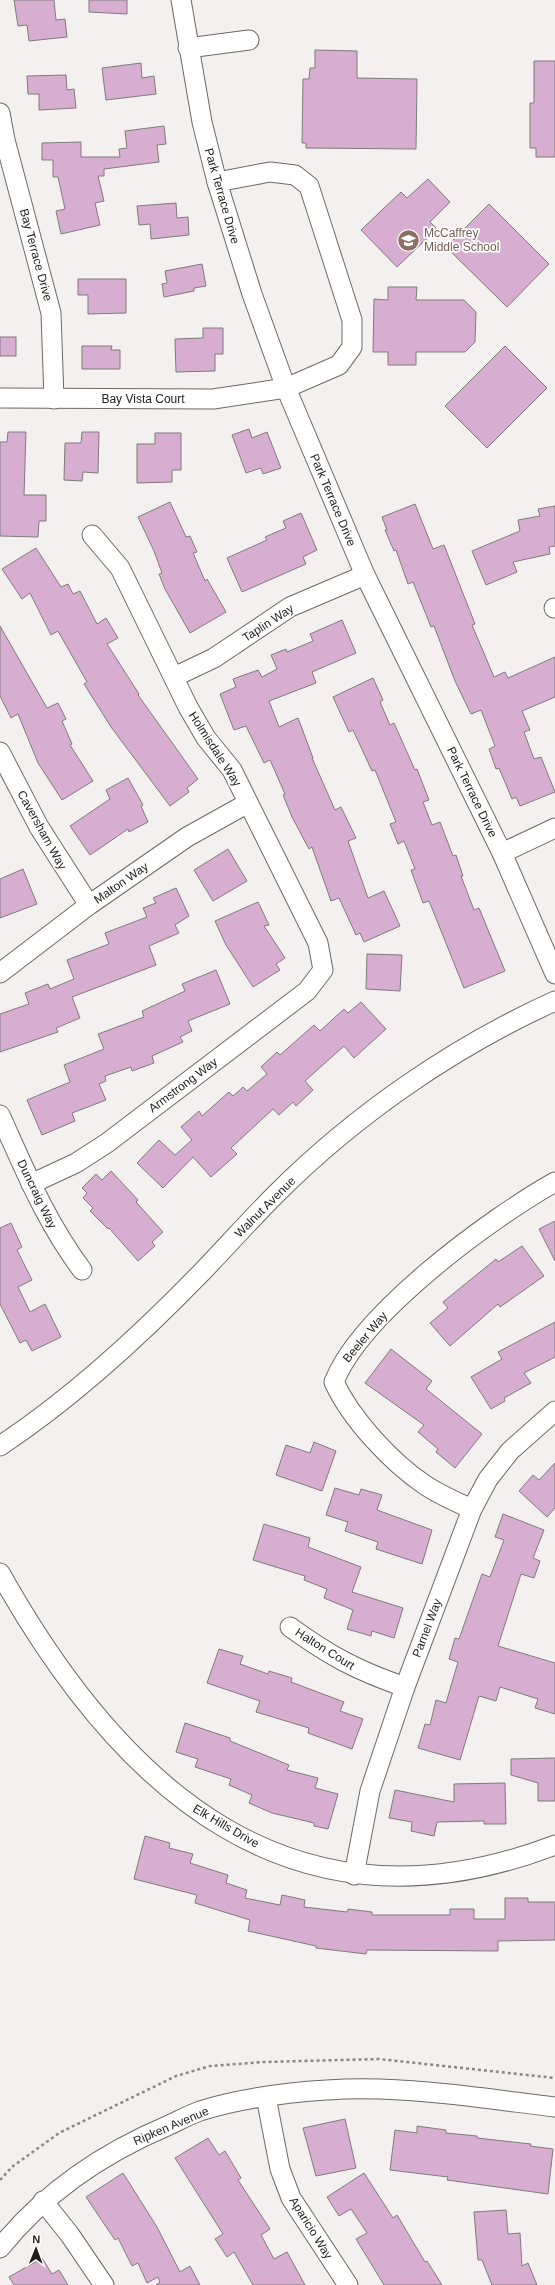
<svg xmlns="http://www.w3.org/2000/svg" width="555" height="2285" font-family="Helvetica,sans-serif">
	<rect width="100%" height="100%" fill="#f4f0ef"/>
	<g fill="#d7aed0" stroke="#7e7b7d">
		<polygon points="14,0 54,0 56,20 65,19 67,37 29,41 27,25 18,26"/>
		<polygon points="89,0 127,0 127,14 89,12"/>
		<polygon points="315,50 357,51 357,78 417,79 416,149 306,148 306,143 302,143 303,79 309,79 310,68 315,68"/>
		<polygon points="534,61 555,61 555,157 536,157 536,148 530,148 530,103 534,103"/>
		<polygon points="141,63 142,78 154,76 156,94 106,100 102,68"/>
		<polygon points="66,75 67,90 74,89 76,108 39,110 39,94 28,94 27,76"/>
		<polygon points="164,126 166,144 157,145 159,162 104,169 104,176 98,176 104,201 95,203 100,225 61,234 56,211 65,209 58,177 53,177 53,160 42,160 42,143 81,142 81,157 120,157 119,149 127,148 125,131"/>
		<polygon points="428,179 450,202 430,222 437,229 397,267 361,230 401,192 407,198"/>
		<polygon points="176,203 177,218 188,217 189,235 151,239 150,224 139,225 137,206"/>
		<polygon points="489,204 549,264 507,307 446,247"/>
		<polygon points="202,264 206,286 194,288 194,291 164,297 162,284 167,283 165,271"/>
		<polygon points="78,279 126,279 126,313 88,314 88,295 78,295"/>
		<polygon points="388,287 417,287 416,300 464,300 476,312 475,342 465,352 416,352 416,365 388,365 388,352 373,352 374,299 388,300"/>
		<polygon points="203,328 223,328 223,354 215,354 215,371 176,372 175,339 203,338"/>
		<rect x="0" y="337" width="16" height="19"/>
		<polygon points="82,346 112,346 111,350 120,350 120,369 82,369"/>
		<polygon points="505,346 547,388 487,448 445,406"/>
		<polygon points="249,429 252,438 267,432 281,468 263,474 261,468 246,473 232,435"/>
		<polygon points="8,432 26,432 24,495 46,495 46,521 39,521 38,537 0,536 0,442 7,442"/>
		<polygon points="82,432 99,432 98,473 83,472 82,481 64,480 65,443 81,443"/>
		<polygon points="155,433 181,433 181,470 172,470 172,482 137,483 137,444 155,444"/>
		<polygon points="170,502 186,537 190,536 197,552 193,553 205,581 207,579 226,612 190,633 165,589 159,574 162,573 154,551 138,517"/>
		<polygon points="415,504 433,549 444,545 475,624 472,625 494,677 505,672 508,678 555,657 555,697 522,711 530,730 524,732 534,759 541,757 555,792 520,806 516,797 512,799 499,768 496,769 489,749 495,746 481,710 471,714 455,681 434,626 431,627 413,582 408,584 396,550 394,551 385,530 387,530 382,517"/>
		<polygon points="555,506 555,546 549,547 550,554 513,562 517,572 486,585 472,551 520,531 518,520 540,516 538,509"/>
		<polygon points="301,513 317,550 303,557 306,564 242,592 227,558 267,540 265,537 286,528 283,521"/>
		<polygon points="36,548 61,587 68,584 73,594 80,591 97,624 106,618 118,638 107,644 139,694 138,695 198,779 187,788 189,792 170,806 111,727 84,684 87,682 58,631 51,635 30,593 22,599 2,569"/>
		<polygon points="342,620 356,653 312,672 316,683 269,701 279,727 298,718 313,758 312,758 335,810 341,807 356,838 348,841 368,898 384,891 400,926 364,942 360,933 356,935 339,898 331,901 312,847 309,849 292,817 283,795 285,794 270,760 264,763 246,726 234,730 220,694 236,687 233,679 258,670 262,677 277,669 271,655 286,649 287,652 313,641 310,634"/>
		<polygon points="0,626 47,708 58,703 66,719 62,721 72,744 70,745 93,781 62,800 38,763 18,714 11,718 0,696"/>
		<polygon points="373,678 383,700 380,702 390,725 394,723 415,770 417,769 429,800 423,802 432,825 440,822 453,856 456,855 463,876 461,876 474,910 479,908 505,971 464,988 429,901 423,903 411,870 415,869 404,841 398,844 390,824 396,822 375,770 372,771 353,730 349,732 333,697"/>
		<polygon points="128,778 143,805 141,806 148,822 129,832 128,829 90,855 70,826 110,799 106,790"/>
		<polygon points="228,849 247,881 213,901 194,870"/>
		<polygon points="23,869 37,904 0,918 0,879"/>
		<polygon points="176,888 189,916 175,925 179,933 149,946 156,965 72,997 80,1018 56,1028 58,1032 0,1052 0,1014 29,1004 25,993 48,984 50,989 74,979 67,960 109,944 105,933 147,917 143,908 156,903 153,898"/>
		<polygon points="258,902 269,925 264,926 285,958 276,964 280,970 253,987 226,945 215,921"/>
		<polygon points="367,954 402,955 400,991 366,989"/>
		<polygon points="216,970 230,1004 188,1021 192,1031 180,1037 183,1042 152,1056 154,1063 132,1071 131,1067 105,1076 106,1081 99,1084 106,1100 72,1113 75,1121 42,1135 27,1100 70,1082 64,1065 104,1049 98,1034 144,1017 142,1011 185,991 182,984"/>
		<polygon points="361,1002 386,1029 354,1058 344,1046 305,1081 313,1090 296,1106 293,1102 279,1115 273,1109 231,1148 237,1154 211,1177 193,1157 163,1188 137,1163 159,1140 175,1155 192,1140 181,1127 199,1111 202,1116 229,1092 233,1096 243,1087 247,1091 267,1074 261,1067 277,1052 280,1055 314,1025 320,1031 344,1009 348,1013"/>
		<polygon points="111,1171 138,1200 136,1202 163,1232 152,1242 155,1246 138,1261 109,1228 108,1229 90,1211 93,1208 83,1198 87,1193 82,1188 96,1174 102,1180"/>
		<polygon points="555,1221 555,1261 539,1229"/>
		<polygon points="11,1223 22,1247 17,1250 32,1280 18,1287 30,1312 45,1304 61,1337 32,1351 26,1340 20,1343 0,1304 0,1228"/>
		<polygon points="522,1246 544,1276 500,1307 498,1304 450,1346 430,1323 448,1308 443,1302 496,1259 498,1262"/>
		<polygon points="555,1322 555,1357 524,1373 531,1383 504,1398 505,1401 491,1409 471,1377 502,1359 498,1352"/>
		<polygon points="391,1349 432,1381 426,1389 482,1434 455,1468 436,1452 438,1449 418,1432 424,1425 365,1383"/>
		<polygon points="314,1442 336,1451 322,1491 276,1475 286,1445 310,1453"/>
		<polygon points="555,1463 555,1508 547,1517 519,1491 533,1475 539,1480"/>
		<polygon points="335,1488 359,1495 361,1489 382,1495 377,1510 432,1530 422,1564 376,1549 378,1542 345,1531 348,1522 326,1515"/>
		<polygon points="503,1514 544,1530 533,1558 540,1561 534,1578 521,1574 498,1646 555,1663 555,1714 535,1708 538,1699 500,1687 496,1701 479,1696 460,1760 418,1748 425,1724 430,1725 436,1700 446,1703 458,1662 449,1659 455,1638 459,1639 482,1574 490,1577 504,1540 495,1537"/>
		<polygon points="264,1524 310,1538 308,1547 361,1567 352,1592 403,1608 394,1638 372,1631 371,1636 347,1629 353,1610 324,1598 327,1589 304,1580 305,1576 253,1560"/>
		<polygon points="219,1649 243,1656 240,1664 268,1674 269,1671 292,1678 291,1682 344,1702 340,1711 363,1719 352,1749 308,1733 309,1728 256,1712 260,1701 207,1683"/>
		<polygon points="185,1723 230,1738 230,1741 289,1765 287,1770 318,1778 315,1788 338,1794 328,1829 314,1826 314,1823 272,1813 249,1803 252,1795 229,1785 231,1779 195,1767 198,1759 176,1752"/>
		<polygon points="555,1758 555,1801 538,1801 538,1783 511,1775 511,1759"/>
		<polygon points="505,1783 506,1824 484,1824 484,1821 437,1822 434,1836 411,1831 412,1822 389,1818 395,1790 454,1802 454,1784"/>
		<polygon points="145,1836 170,1843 169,1848 193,1854 190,1863 228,1875 226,1883 247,1890 245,1898 280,1905 282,1895 305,1900 304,1907 347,1912 348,1909 372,1912 372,1915 450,1915 450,1909 474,1909 474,1919 505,1919 505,1898 528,1898 528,1902 555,1902 555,1940 498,1941 498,1951 367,1950 366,1954 316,1948 316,1946 248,1931 250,1920 195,1903 197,1895 134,1879"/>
		<polygon points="345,2119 356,2168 316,2176 303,2128"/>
		<polygon points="417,2126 446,2130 446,2133 477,2136 477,2138 531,2144 530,2146 553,2149 548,2194 447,2180 448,2177 390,2170 395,2130 417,2133"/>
		<polygon points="208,2138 219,2155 225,2151 241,2178 238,2180 270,2229 261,2235 274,2259 287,2252 305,2285 253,2285 234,2252 227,2257 215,2239 223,2234 175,2158"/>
		<polygon points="123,2173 157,2227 180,2272 190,2266 200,2285 156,2285 160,2282 158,2277 147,2283 138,2263 132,2266 118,2238 115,2240 86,2197"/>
		<polygon points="364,2173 393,2218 397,2215 425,2262 427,2261 442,2285 384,2285 356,2239 367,2233 351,2209 339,2216 327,2197"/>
		<polygon points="506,2210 508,2234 520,2233 522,2266 528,2263 537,2285 492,2285 482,2260 478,2260 474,2212"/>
		<polygon points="42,2258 52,2274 59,2270 68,2285 14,2285 9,2277"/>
	</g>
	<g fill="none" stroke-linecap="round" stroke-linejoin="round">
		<defs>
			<g id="minor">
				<polyline points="181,0 202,122 217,182 252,294 286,388 365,575 502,853 555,974"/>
				<polyline points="188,48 249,40"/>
				<polyline points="0,113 5,140 51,313 54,399"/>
				<polyline points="0,398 213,399 286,388 339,365 352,347 352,320 309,186 295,175 270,172 217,182"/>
				<polyline points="554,608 555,608"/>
				<polyline points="174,677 214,658 290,607 365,575"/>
				<polyline points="0,752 39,827 89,905"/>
				<polyline points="502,853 555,828"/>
				<polyline points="0,973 89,905 187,837 248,803"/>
				<path d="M 0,1115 C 25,1170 45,1220 82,1270"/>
				<polyline points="31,1184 76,1163 107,1143 307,991 323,970 318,943 232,770 206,738 188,707 120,568 92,535"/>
				<path d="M 0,1446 C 74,1397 140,1336 201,1273 C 226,1247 250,1220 276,1194 C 355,1115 453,1047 555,1001"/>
				<path d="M 472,1509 C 456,1502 440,1495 425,1485 C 391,1462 351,1419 334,1382 C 361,1313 491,1218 555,1182"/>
				<path d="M 0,1573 C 122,1791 294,1945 555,1845"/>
				<path d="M 290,1627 C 330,1656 358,1671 405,1687"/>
				<polyline points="354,1875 370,1791 405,1687 472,1509 488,1479 510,1451 555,1411"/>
				<polyline points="266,2097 280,2169 291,2198 348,2285"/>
				<polyline points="43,2201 70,2235 104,2285"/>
				<path d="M 0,2248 C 45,2192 101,2154 167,2126 C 178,2121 189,2115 200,2111 C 250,2095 327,2087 380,2089 C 439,2091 497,2100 555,2107"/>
			</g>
		</defs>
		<use href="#minor" stroke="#6d6968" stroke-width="21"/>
		<polyline stroke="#8a8787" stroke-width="2.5" stroke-dasharray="3 3" stroke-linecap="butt" points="0,2180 13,2166 59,2133 176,2076 210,2066 264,2062 379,2059 555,2078"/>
		<use href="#minor" stroke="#fff" stroke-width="19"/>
	</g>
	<defs>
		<symbol id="school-disc" viewBox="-11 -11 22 22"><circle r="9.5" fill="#8d6e63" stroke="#fff"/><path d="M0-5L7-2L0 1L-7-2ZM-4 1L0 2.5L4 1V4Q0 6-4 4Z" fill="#fff"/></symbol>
	</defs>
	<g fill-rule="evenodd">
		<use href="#school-disc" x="396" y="228" width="25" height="25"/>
	</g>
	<g text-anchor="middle" stroke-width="3.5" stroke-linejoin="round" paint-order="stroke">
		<g font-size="12" fill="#1f1d1d" stroke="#fff">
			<text transform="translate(222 196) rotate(74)" y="4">Park Terrace Drive</text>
			<text transform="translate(36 255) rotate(75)" y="4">Bay Terrace Drive</text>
			<text x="143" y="403">Bay Vista Court</text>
			<text transform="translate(333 500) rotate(67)" y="4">Park Terrace Drive</text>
			<text transform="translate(268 623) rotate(-33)" y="4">Taplin Way</text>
			<text transform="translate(215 749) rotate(57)" y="4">Holmisdale Way</text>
			<text transform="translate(472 792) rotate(64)" y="4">Park Terrace Drive</text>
			<text transform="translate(42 830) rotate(61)" y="4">Caversham Way</text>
			<text transform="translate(121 883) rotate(-35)" y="4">Malton Way</text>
			<text transform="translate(183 1085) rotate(-37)" y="4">Armstrong Way</text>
			<text transform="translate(37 1194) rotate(64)" y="4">Duncraig Way</text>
			<text transform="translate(265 1207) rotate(-45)" y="4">Walnut Avenue</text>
			<text transform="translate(365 1337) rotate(-50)" y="4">Beeler Way</text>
			<text transform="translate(427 1628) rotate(-69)" y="4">Parnel Way</text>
			<text transform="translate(325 1649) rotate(32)" y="4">Halton Court</text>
			<text transform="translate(226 1826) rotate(30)" y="4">Elk Hills Drive</text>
			<text transform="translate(171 2126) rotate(-23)" y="4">Ripken Avenue</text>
			<text transform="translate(311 2228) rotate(58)" y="4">Aparicio Way</text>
		</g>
		<g font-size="12" fill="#785e54" stroke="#fff" text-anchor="start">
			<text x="424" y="237">McCaffrey<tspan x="424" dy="14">Middle School</tspan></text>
		</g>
	</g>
	<g transform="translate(36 2249) rotate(1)" stroke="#ffffff" stroke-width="3" paint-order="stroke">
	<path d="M0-3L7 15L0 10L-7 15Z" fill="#1f1d1d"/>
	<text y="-6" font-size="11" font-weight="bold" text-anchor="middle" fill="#1f1d1d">N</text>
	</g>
</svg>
